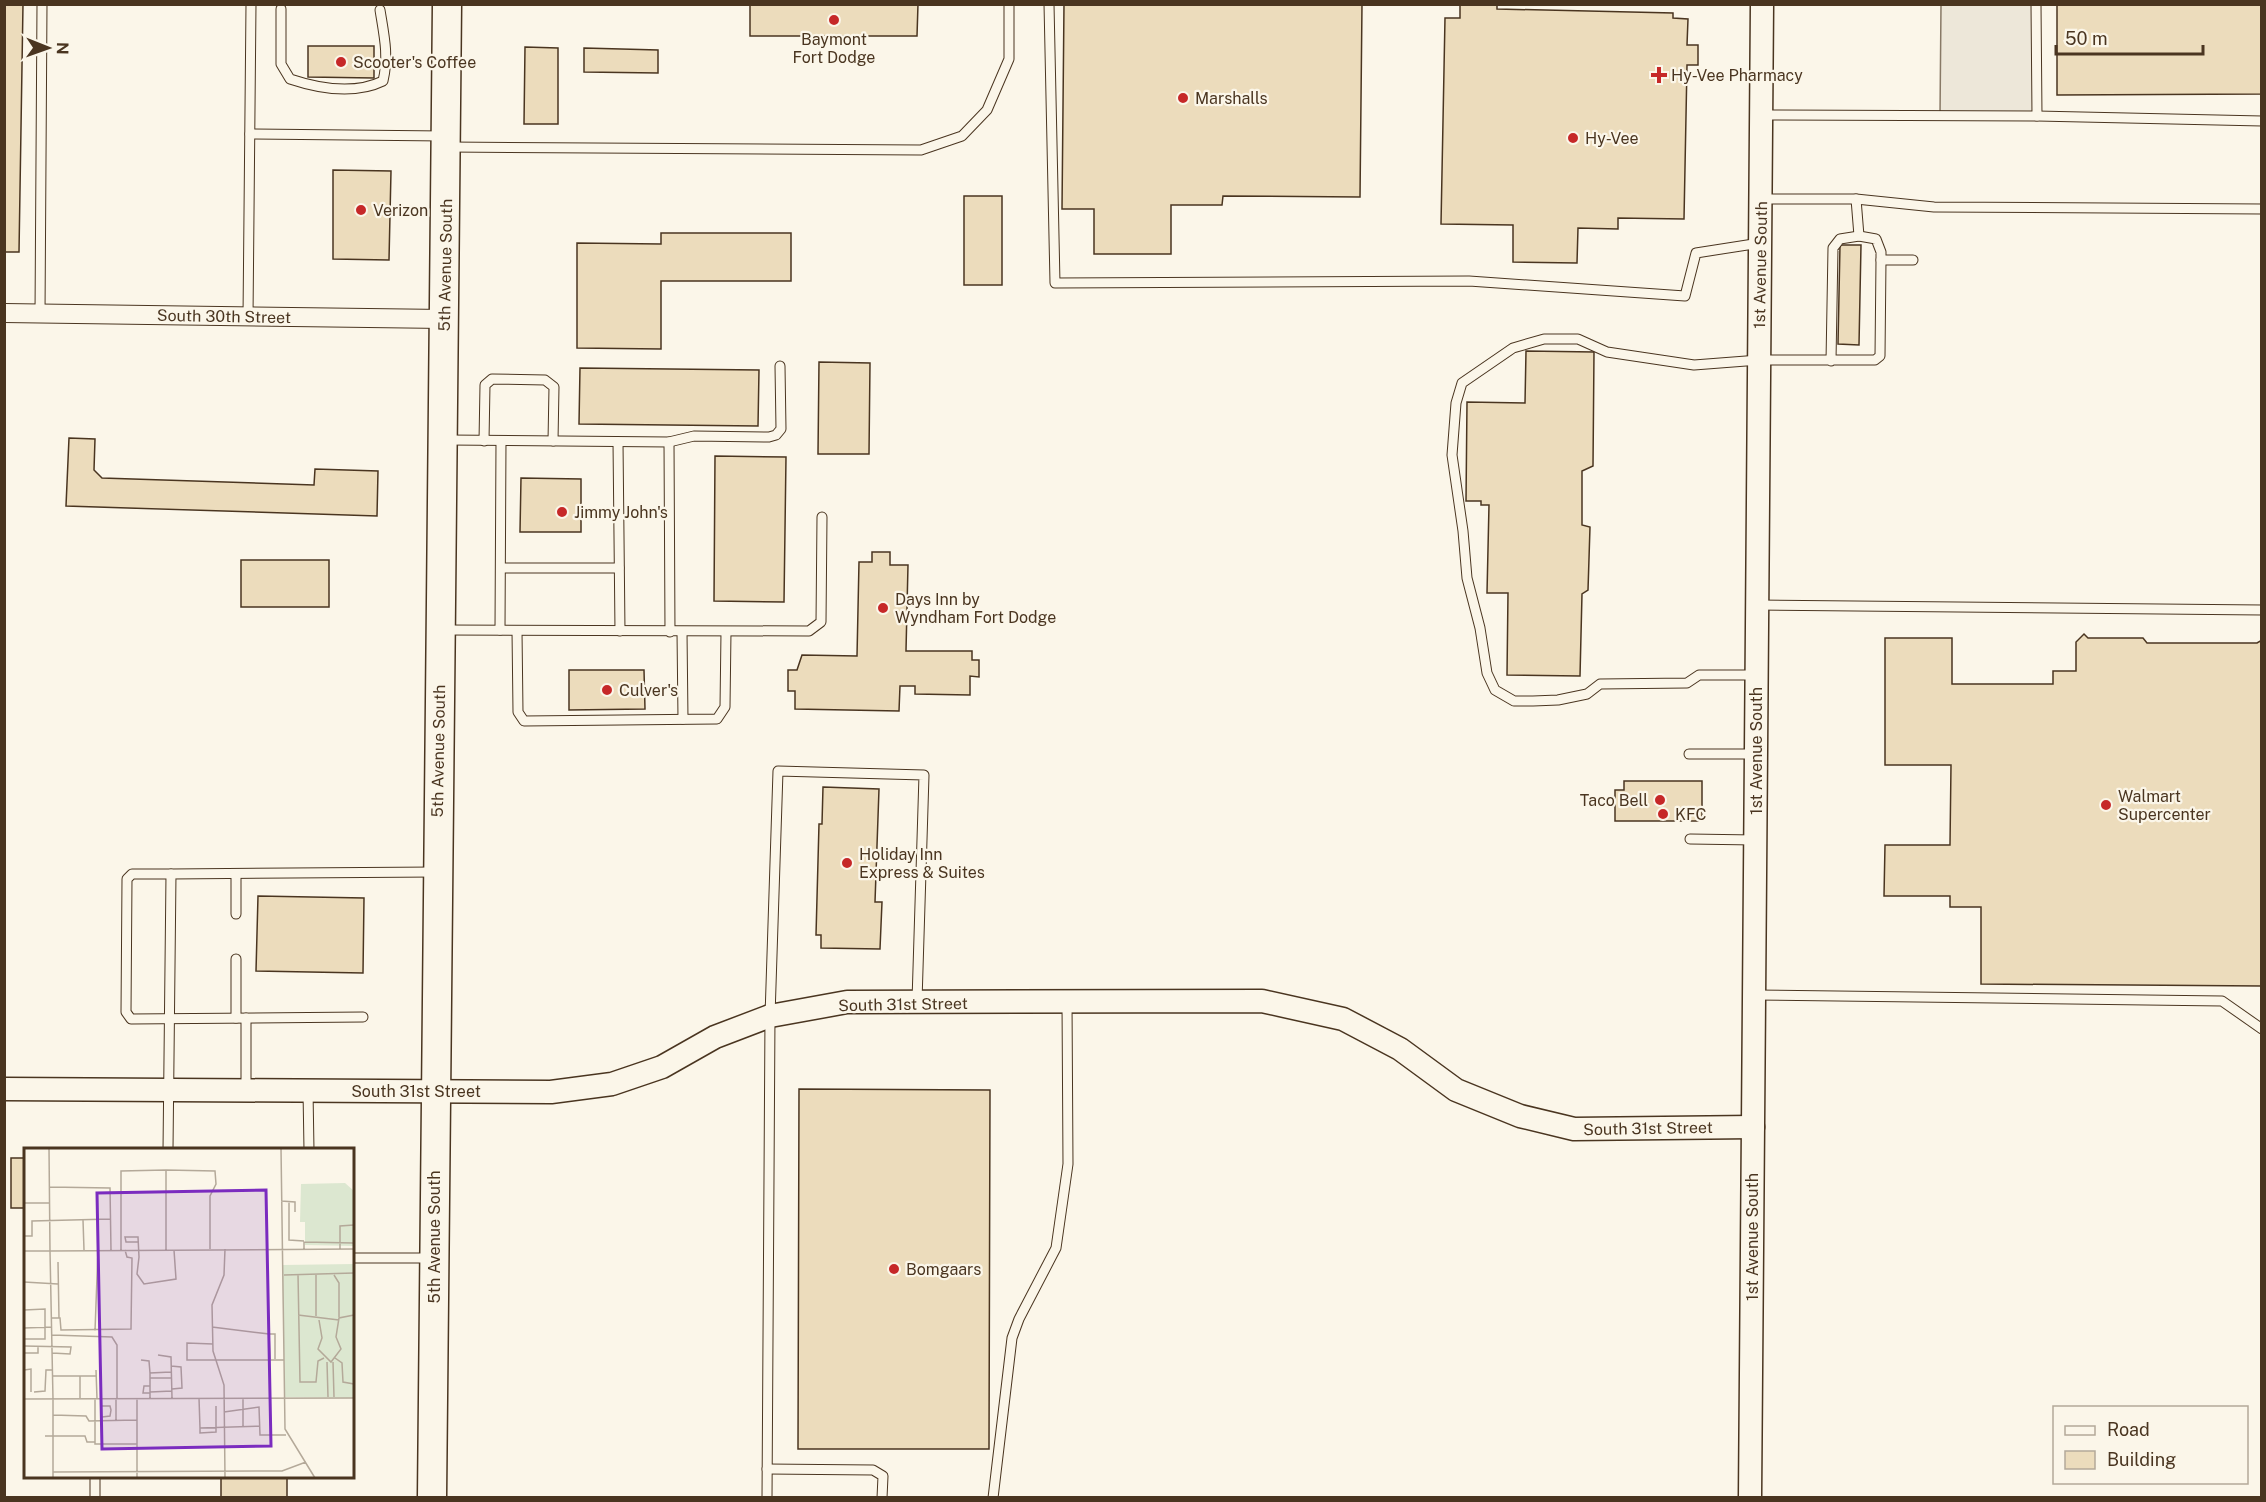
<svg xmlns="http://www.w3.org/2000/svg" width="2266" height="1502" font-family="'Public Sans',sans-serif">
	<rect width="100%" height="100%" fill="#fbf6e9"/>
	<polygon fill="#ede7d9" stroke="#887966" stroke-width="1.5" points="1941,5 2036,5 2037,116 1940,116"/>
	<g fill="#ecdcbc" stroke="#4a3520" stroke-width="1.5">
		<polygon points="4,4 23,4 19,252 4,252"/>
		<polygon points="750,4 918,4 917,36 750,36"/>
		<polygon points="1064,4 1362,4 1360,197 1223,196 1222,205 1171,205 1171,254 1094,254 1094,209 1062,209"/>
		<polygon points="1460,4 1497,4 1497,9 1673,13 1673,18 1688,19 1687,45 1698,45 1698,65 1687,65 1684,219 1618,218 1618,229 1578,228 1577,263 1513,262 1513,225 1441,224 1445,18 1460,18"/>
		<polygon points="2057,4 2262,4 2262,94 2057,95"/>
		<polygon points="308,46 374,46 374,78 308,77"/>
		<polygon points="525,47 558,48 558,124 524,124"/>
		<polygon points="584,48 658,50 658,73 584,72"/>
		<polygon points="333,170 391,171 389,260 333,259"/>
		<rect x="964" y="196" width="38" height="89"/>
		<polygon points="661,233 791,233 791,281 661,281 661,349 577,348 577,243 661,244"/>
		<polygon points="1840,245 1861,245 1859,345 1838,344"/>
		<polygon points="1526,351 1594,352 1593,466 1582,471 1582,525 1590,527 1588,590 1582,594 1580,676 1507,675 1508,593 1487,593 1489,505 1481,505 1481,501 1466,501 1467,402 1525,403"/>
		<polygon points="819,362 870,363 869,454 818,454"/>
		<polygon points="580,368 759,370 758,426 579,424"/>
		<polygon points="69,438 95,439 94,470 102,478 314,485 315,469 378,471 377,516 66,506"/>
		<polygon points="715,456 786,457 784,602 714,601"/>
		<polygon points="521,478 581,479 581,532 520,532"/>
		<polygon points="872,552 890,552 890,565 908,565 906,651 972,651 972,660 979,660 979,677 970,676 970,695 915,694 915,686 900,686 899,711 795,709 795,691 788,691 788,670 797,670 802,655 857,656 859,562 872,562"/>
		<rect x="241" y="560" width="88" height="47"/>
		<polygon points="2084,634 2088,638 2143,638 2147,643 2257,643 2262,640 2262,986 1981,984 1981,907 1950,907 1950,896 1884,896 1885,845 1950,845 1951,765 1885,765 1885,638 1952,638 1952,684 2053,684 2053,671 2076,671 2076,642"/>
		<polygon points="569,670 644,670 645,709 569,710"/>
		<polygon points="1624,781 1702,781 1702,821 1615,821 1615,790 1624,790"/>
		<polygon points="823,787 879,789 875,902 882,902 880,949 821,948 821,935 816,935 819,824 822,824"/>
		<polygon points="258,896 364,898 363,973 256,971"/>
		<polygon points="799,1089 990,1090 989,1449 798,1449"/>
		<rect x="11" y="1158" width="15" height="50"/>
		<rect x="221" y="1476" width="66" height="22"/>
	</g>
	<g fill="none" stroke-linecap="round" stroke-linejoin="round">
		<defs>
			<g id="service">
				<polyline points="1049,4 1055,283 1469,281 1685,296 1696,253 1760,243"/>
				<polyline points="2036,4 2037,116"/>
				<path d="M 281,9 L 281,64 L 290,79 C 320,89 354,95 383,81 C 389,56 384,35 380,10"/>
				<polyline points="1761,115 2037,116 2262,121"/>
				<polyline points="250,134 444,136"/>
				<polyline points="448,147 921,150 962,136 987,110 1009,59 1009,4"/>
				<polyline points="1761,199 1856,199 1934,207 2262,209"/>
				<polyline points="1856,199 1859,236"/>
				<polyline points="1881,260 1913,260"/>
				<polyline points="40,314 42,4"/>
				<polyline points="248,317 251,4"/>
				<polyline points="447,440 669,442 670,632"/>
				<polyline points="484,441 485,385 492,379 545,380 554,387 553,441"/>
				<polyline points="618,442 620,631"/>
				<polyline points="669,442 694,436 769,437 776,435 781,429 780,366"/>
				<polyline points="501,568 619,568"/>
				<polyline points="1757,605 2262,610"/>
				<polyline points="445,630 809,631 821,622 822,517"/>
				<polyline points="500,630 501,441"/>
				<polyline points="517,631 518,712 524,721 717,719 725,707 726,632"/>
				<polyline points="682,632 683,719"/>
				<polyline points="1757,675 1699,675 1687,683 1600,684 1587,694 1558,700 1533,701 1514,701 1495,690 1487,673 1480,628 1467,578 1463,531 1452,455 1456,403 1462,383 1513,348 1544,339 1578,339 1607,352 1694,365 1759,360 1875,360 1880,356 1881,260 1881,252 1876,239 1859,236 1840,239 1833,248 1831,361"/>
				<polyline points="1689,754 1756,754"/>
				<polyline points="1690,839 1755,840"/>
				<polyline points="171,874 132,874 127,879 126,1012 131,1019 363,1017"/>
				<polyline points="236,914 236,874"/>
				<polyline points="1754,995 2222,1001 2262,1029"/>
				<polyline points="236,1018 236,959"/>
				<polyline points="246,1018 246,1090"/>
				<polyline points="308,1091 309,1150"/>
				<polyline points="168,1150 171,874 436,872"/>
				<polyline points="352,1258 431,1258"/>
				<polyline points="767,1469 873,1470 883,1476 882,1498"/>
				<polyline points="95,1498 95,1476"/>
				<polyline points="767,1498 770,1016 778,771 924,775 917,1001"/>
				<polyline points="993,1498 1012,1338 1019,1319 1056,1248 1068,1164 1067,1002"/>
			</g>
			<polyline id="minor" points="4,313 444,319"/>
			<g id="tertiary">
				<polyline points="4,1089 551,1092 612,1084 662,1067 715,1037 770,1016 847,1002 1262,1001 1343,1019 1400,1049 1456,1090 1520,1116 1574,1129 1753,1127"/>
				<polyline points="1750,1498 1762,4"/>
			</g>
			<polyline id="primary" points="432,1498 447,4"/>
		</defs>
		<use href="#service" stroke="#4a3520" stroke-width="11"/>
		<use href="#minor" stroke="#4a3520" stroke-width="20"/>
		<use href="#tertiary" stroke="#4a3520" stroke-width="25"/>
		<use href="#primary" stroke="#4a3520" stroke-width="31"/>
		<use href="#service" stroke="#fbf6e9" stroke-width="9"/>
		<use href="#minor" stroke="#fbf6e9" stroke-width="18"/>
		<use href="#tertiary" stroke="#fbf6e9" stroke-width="22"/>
		<use href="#primary" stroke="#fbf6e9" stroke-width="28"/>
	</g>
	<g fill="#c62828" stroke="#fbf6e9" stroke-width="2">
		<circle cx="834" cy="20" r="6"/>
		<circle cx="341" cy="62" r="6"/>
		<path d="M1656 66h6v6h6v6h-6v6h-6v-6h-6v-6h6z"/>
		<circle cx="1183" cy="98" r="6"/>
		<circle cx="1573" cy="138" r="6"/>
		<circle cx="361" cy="210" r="6"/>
		<circle cx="562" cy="512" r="6"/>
		<circle cx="883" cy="608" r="6"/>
		<circle cx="607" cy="690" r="6"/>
		<circle cx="1660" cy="800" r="6"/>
		<circle cx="2106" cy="805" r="6"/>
		<circle cx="1663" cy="814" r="6"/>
		<circle cx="847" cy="863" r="6"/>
		<circle cx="894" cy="1269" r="6"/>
	</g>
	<g text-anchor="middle" stroke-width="4.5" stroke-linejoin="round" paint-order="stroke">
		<g font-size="16" fill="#4a3520" stroke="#fbf6e9" text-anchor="start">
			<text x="834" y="45" text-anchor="middle">Baymont<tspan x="834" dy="18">Fort Dodge</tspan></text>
			<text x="353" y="68">Scooter's Coffee</text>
			<text x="1671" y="81">Hy-Vee Pharmacy</text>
			<text x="1195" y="104">Marshalls</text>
			<text x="1585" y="144">Hy-Vee</text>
			<text x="373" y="216">Verizon</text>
			<text x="574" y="518">Jimmy John's</text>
			<text x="895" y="605">Days Inn by<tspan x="895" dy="18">Wyndham Fort Dodge</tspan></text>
			<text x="619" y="696">Culver's</text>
			<text x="2118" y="802">Walmart<tspan x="2118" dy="18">Supercenter</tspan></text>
			<text x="1648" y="806" text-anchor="end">Taco Bell</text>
			<text x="1675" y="820">KFC</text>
			<text x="859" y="860">Holiday Inn<tspan x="859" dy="18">Express &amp; Suites</tspan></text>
			<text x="906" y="1275">Bomgaars</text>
		</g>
		<g font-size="16" fill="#4a3520" stroke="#fbf6e9">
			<text transform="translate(445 265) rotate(-89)" y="6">5th Avenue South</text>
			<text transform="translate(1760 265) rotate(-89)" y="6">1st Avenue South</text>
			<text transform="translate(224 316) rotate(1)" y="6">South 30th Street</text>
			<text transform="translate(438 751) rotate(-89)" y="6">5th Avenue South</text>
			<text transform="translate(1756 751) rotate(-90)" y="6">1st Avenue South</text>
			<text transform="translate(903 1004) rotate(-1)" y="6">South 31st Street</text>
			<text x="416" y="1097">South 31st Street</text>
			<text transform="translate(1648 1128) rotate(-1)" y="6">South 31st Street</text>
			<text transform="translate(434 1237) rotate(-90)" y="6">5th Avenue South</text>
			<text transform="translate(1752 1237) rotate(-90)" y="6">1st Avenue South</text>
		</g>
	</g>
	<g transform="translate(24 1148)">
		<rect width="330" height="330" fill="#fbf6e9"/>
		<path d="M 321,35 L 330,43 L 330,98 L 281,97 L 281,74 L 276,74 L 277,36 ZM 330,116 L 330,250 L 261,249 L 258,117 Z" fill="#dce7d0"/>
		<path fill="none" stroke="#b4a999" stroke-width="1.5" d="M 25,0 L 26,103 L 330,101M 257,0 L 261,281 L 291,330M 142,22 L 142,102M 25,39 L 86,40 L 87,102M 257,53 L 271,54 L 271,64M 265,53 L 265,92 L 280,93M 0,55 L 25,55M 59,72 L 60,102M 0,88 L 8,88 L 8,73 L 87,71M 115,94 L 102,94 L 101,89 L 114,89 L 115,109 L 113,126 L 120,136 L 152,131 L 150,102M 280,101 L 280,94 L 330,95M 316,101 L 316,78 L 330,77M 97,102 L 97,23 L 142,22 L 191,23 L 192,36 L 186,48 L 186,101M 0,103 L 26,103 L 29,251M 34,114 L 35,170M 274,126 L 276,234 L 292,234 L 294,213 L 300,210M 292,126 L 292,168M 260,127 L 330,125M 310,127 L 315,135 L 315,169M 0,134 L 34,136M 0,162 L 21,161 L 21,191 L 0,191M 274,167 L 315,172M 28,170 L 36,170 L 37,182 L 107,181 L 108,110 L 103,109 L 101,102M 295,172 L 298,190 L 294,201 L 307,214 L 317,201 L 312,189 L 315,170 L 330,167M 188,179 L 245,186 L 246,211M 0,180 L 28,179M 71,183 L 74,102M 245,186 L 251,186 L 251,211M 28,187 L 88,189 L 93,197 L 93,250M 189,196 L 163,195 L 163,212 L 260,212M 0,198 L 47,199 L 46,206 L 28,205M 0,205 L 14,205 L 14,198M 134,207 L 147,209 L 148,250M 311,210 L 318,215 L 319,234 L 330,236M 117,212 L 125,213 L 126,225M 303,214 L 304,249M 309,214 L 310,249M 147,218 L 157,219 L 158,240 L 148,241M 0,222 L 7,221 L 7,244M 72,222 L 73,251M 29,228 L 72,228M 56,228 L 56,250M 126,230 L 147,230M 126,238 L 120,238 L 119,245 L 126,245M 10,244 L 21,243 L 22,222 L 28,222M 126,244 L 148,243M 92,250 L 92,272M 113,250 L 113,330M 126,250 L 126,225 L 147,224M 175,250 L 176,280 L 236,278M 219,250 L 219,278M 0,251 L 330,250M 29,251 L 29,330M 71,251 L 71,296 L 113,296M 78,258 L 86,258 L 87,262 L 86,268 L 78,269M 200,264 L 235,259 L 236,287 L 262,287M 29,267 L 62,268 L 65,273 L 113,272M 176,280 L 176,285 L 192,284 L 192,258M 21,288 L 61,288 L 63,294 L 71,294M 29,324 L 258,323 L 282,314M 201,330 L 200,237 L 189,203 L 188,157 L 200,127 L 201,101"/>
		<path fill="#7b2cbf" fill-opacity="0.15" stroke="#7b2cbf" stroke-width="3" d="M 242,42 L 247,298 L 78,301 L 73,45 Z"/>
		<rect width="330" height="330" fill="none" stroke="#4a3520" stroke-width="3"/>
	</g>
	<rect width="2266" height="1502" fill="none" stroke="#4a3520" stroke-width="12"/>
	<rect x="2053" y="1406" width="195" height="78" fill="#fbf6e9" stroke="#b4a999" stroke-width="1.5"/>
	<rect x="2065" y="1426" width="30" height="9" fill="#fbf6e9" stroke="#b4a999" stroke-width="1.5"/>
	<text x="2107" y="1436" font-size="18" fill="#4a3520">Road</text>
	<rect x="2065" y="1451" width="30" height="18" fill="#ecdcbc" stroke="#b4a999" stroke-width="1.5"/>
	<text x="2107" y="1466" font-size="18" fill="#4a3520">Building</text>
	<g transform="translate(48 48) rotate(91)" stroke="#fbf6e9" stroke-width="4.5" paint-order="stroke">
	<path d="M0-4.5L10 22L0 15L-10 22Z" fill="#4a3520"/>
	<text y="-9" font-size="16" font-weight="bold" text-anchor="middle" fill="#4a3520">N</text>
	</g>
	<path d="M2056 45v9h147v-9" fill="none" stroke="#4a3520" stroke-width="3"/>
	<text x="2065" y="45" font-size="18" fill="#4a3520" stroke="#fbf6e9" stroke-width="4.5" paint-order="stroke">50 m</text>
</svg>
